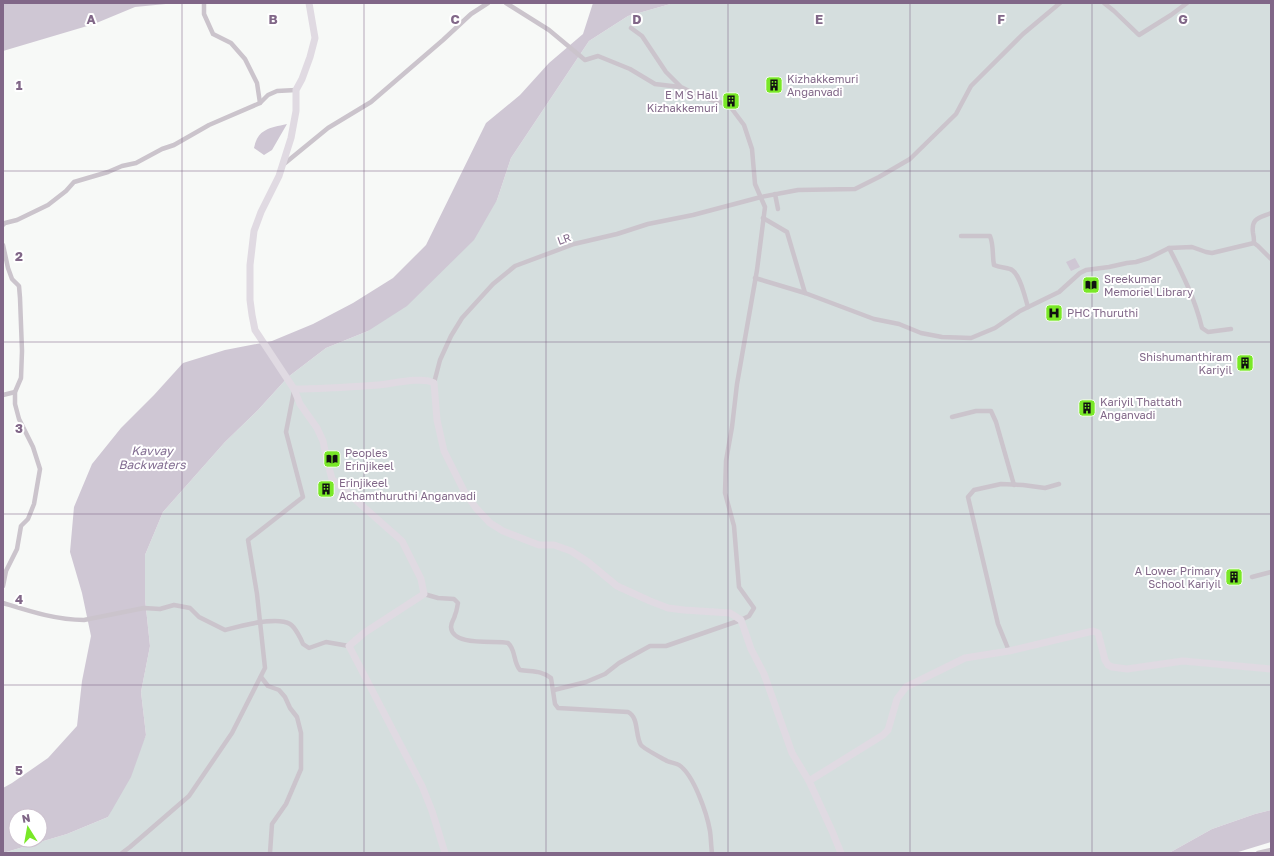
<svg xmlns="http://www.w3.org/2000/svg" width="1274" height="856" font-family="'Golos Text',sans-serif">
	<rect width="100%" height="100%" fill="#f7f9f7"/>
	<polygon fill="#d5dede" points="674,3 1271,3 1271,810 1255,814 1212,829 1169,853 3,853 67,834 108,817 146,735 141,692 150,646 145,599 145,555 163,512 225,442 258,410 288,377 326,348 368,331 497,200 511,158 589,41 628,16"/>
	<g fill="#cfc7d4" fill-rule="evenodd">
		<polygon points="3,3 176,3 135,7 94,24 3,51"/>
		<path d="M 593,3 L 674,3 L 628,16 L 589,41 L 511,158 L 497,200 L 474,240 L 407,306 L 368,331 L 326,348 L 288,377 L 258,410 L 225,442 L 163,512 L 145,555 L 145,599 L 150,646 L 141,692 L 146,735 L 131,777 L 108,817 L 67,834 L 3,853 L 3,788 L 12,783 L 48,758 L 77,726 L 82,681 L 91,636 L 82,593 L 70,552 L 74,507 L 92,464 L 121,428 L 154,395 L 183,363 L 225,350 L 272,341 L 313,324 L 353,303 L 393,278 L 426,245 L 486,123 L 520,95 L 549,63 L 583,34 ZM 16,816 L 40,816 L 40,840 L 16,840 Z"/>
		<path d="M 287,124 L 272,150 L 264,155 L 254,148 C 258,129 269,128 287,124 Z"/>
		<polygon points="1075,258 1080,267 1071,271 1066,262"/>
		<polygon points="1271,810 1271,842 1235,853 1169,853 1212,829 1255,814"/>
	</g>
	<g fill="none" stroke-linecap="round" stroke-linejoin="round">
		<g stroke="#cbc4cc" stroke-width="4.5">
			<polyline points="204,3 204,14 213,34 231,43 245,59 257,83 260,103"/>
			<polyline points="506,3 549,30 585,60 598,56 630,69 655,84 680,87"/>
			<polyline points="1104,3 1114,11 1139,35 1171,15 1187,3"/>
			<polyline points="284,164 328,128 371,102 443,40 471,14 488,3"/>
			<polyline points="775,194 778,209"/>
			<polyline points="763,218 787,232 805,293"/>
			<polyline points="3,225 5,223 17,220 48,205 66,191 74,182 108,172 122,166 136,163 162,149 174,145 209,125 260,103 268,95 277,91 296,90"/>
			<path d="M 961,236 L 990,236 C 994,246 992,255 994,265 C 1000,268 1005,267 1010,269 C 1020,272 1025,298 1028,307"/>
			<path d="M 1254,243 C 1254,240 1254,237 1253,233 C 1251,218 1259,218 1271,213"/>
			<polyline points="3,245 8,268 12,279 19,286 20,298 22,351 21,378 15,392 15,404 19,419 33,447 40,469 34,504 28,519 21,526 17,549 6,571 3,586"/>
			<path d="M 1169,248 C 1183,275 1195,299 1202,328 L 1208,332 L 1231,329"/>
			<polyline points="755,278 805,293 874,319 899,324 921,333 942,337 971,338 995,328 1020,311 1059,292 1080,273 1086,270 1109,267 1127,263 1136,262 1149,258 1169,248 1192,247 1206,252 1212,253 1254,243 1258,246 1271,259"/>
			<polyline points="434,383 440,360 451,336 462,318 493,284 515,266 574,244 617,234 648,224 693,215 761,197 798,190 855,189 879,177 910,159 956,114 971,86 1023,34 1060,3"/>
			<polyline points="3,395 15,392"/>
			<polyline points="952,417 976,411 991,411 996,422 1014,485"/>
			<polyline points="1252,577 1271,572"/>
			<path d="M 424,594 L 438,598 L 454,599 L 458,603 C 457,607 457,611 455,615 C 454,620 451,622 451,627 C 452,647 496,640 508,643 C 516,650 513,662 520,670 C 532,672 541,670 551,678 L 555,704 L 558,708 L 628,712 C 639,717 635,736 641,745 C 644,749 662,758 667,761 C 671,763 676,763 679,765 C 694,775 707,814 710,831 C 711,838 711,846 712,853"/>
			<path d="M 3,603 C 29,611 56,620 84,620 L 144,608 L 160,609 L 174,605 L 190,608 L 199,617 L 225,630 C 240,626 276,616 290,624 C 295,627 301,639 303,644 L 309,648 L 326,642 L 349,646"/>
			<polyline points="1009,651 998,624 968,497 974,490 1001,484 1023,485 1045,488 1059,484"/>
			<polyline points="261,677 268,686 279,690 285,697 290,708 297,717 301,733 301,769 286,804 272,824 270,853"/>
			<polyline points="554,690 586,682 605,674 619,663 650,646 666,646 741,620 749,616 754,608 739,587 734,526 725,493 726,461 732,427 737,384 757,270 765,207 755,184 752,149 744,125 729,105 701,97 681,87 666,72 642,36 631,28"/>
			<polyline points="122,853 130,847 189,796 232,733 265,668 257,594 248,540 303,497 286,432 294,391"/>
			<polyline points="1258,853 1271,850"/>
		</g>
		<g stroke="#e0dae2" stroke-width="7">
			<polyline points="309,3 315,38 310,57 302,79 296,90 296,111 291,138 279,176 261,212 254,231 250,265 250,300 252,315 255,330 294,389 300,404 317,428 323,441 327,460 332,479 402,541 421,579 424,594 364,633 349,646 422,786 432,811 445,853"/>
			<path d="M 294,389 C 322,389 350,387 378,385 C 391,384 423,376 434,383 L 437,420 L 444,451 L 464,491 L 476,508 L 490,523 L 503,531 L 539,545 L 554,545 L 571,551 L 588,562 L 617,586 L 650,601 L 668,608 L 684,610 L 730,613 L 741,620 L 751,649 L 764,674 L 792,753 L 809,781 L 832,831 L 841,853"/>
			<polyline points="809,781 883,735 888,730 897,699 906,687 965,658 1009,651 1093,631 1098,633 1105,660 1108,665 1112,667 1127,669 1183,661 1271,669"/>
		</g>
	</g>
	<path fill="none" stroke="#816788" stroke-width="1" stroke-opacity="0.55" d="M 182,3 L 182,853M 364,3 L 364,853M 546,3 L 546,853M 728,3 L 728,853M 910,3 L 910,853M 1092,3 L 1092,853M 3,171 L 1271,171M 3,342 L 1271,342M 3,514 L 1271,514M 3,685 L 1271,685"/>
	<defs>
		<symbol id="building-square" viewBox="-11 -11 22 22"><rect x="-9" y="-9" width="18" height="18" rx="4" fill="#79e827" stroke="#fff"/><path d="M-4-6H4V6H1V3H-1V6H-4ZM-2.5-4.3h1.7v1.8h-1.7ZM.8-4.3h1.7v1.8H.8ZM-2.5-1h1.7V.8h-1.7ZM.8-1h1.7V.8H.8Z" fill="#111"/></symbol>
		<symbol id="library-square" viewBox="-11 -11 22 22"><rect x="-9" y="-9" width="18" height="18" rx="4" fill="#79e827" stroke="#fff"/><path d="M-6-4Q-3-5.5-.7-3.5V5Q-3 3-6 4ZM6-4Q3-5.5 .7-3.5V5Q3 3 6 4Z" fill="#111"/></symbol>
		<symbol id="hospital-square" viewBox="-11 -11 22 22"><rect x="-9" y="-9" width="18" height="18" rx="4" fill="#79e827" stroke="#fff"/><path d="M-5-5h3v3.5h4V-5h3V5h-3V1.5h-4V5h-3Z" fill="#111"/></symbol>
	</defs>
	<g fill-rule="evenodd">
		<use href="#building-square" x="764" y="75" width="20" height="20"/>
		<use href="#building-square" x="721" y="91" width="20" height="20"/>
		<use href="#library-square" x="1081" y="275" width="20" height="20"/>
		<use href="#hospital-square" x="1044" y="303" width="20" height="20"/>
		<use href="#building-square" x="1235" y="353" width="20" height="20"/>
		<use href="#building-square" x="1077" y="398" width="20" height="20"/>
		<use href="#library-square" x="322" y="449" width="20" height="20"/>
		<use href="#building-square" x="316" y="479" width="20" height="20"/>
		<use href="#building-square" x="1224" y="567" width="20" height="20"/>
	</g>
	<g text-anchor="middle" stroke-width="4" stroke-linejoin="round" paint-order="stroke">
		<g font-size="11" fill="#816788" stroke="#fff" text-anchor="start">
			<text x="787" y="83">Kizhakkemuri<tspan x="787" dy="13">Anganvadi</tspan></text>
			<text x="718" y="99" text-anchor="end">E M S Hall<tspan x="718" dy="13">Kizhakkemuri</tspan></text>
			<text x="1104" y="283">Sreekumar<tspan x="1104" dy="13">Memoriel Library</tspan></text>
			<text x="1067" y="317">PHC Thuruthi</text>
			<text x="1232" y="361" text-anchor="end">Shishumanthiram<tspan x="1232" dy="13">Kariyil</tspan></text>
			<text x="1100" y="406">Kariyil Thattath<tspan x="1100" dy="13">Anganvadi</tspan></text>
			<text x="345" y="457">Peoples<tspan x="345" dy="13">Erinjikeel</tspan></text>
			<text x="339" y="487">Erinjikeel<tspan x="339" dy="13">Achamthuruthi Anganvadi</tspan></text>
			<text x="1221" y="575" text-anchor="end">A Lower Primary<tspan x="1221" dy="13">School Kariyil</tspan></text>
		</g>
		<g font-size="11" fill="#816788" stroke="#fff">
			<text transform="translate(564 239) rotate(-20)" y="4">LR</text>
		</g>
		<g font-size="12" font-style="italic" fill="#836e92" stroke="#fff">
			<text x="152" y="455">Kavvay<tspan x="152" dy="14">Backwaters</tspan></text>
		</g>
	</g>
	<g font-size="13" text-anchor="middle" font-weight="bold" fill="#816788" stroke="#fff" stroke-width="4" stroke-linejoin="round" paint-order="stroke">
		<text x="91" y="24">A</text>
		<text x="273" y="24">B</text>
		<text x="455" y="24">C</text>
		<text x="637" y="24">D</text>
		<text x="819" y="24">E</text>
		<text x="1001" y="24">F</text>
		<text x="1183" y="24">G</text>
		<text x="19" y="90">1</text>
		<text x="19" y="261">2</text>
		<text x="19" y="433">3</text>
		<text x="19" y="604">4</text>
		<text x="19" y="775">5</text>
	</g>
	<rect width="1274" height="856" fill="none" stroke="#816788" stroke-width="8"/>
	<g transform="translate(28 828) rotate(349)"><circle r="19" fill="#ffffff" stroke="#cdc2cf"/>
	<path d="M0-3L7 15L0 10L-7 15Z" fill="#79e827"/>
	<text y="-6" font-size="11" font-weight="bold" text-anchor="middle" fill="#816788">N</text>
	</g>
</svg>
